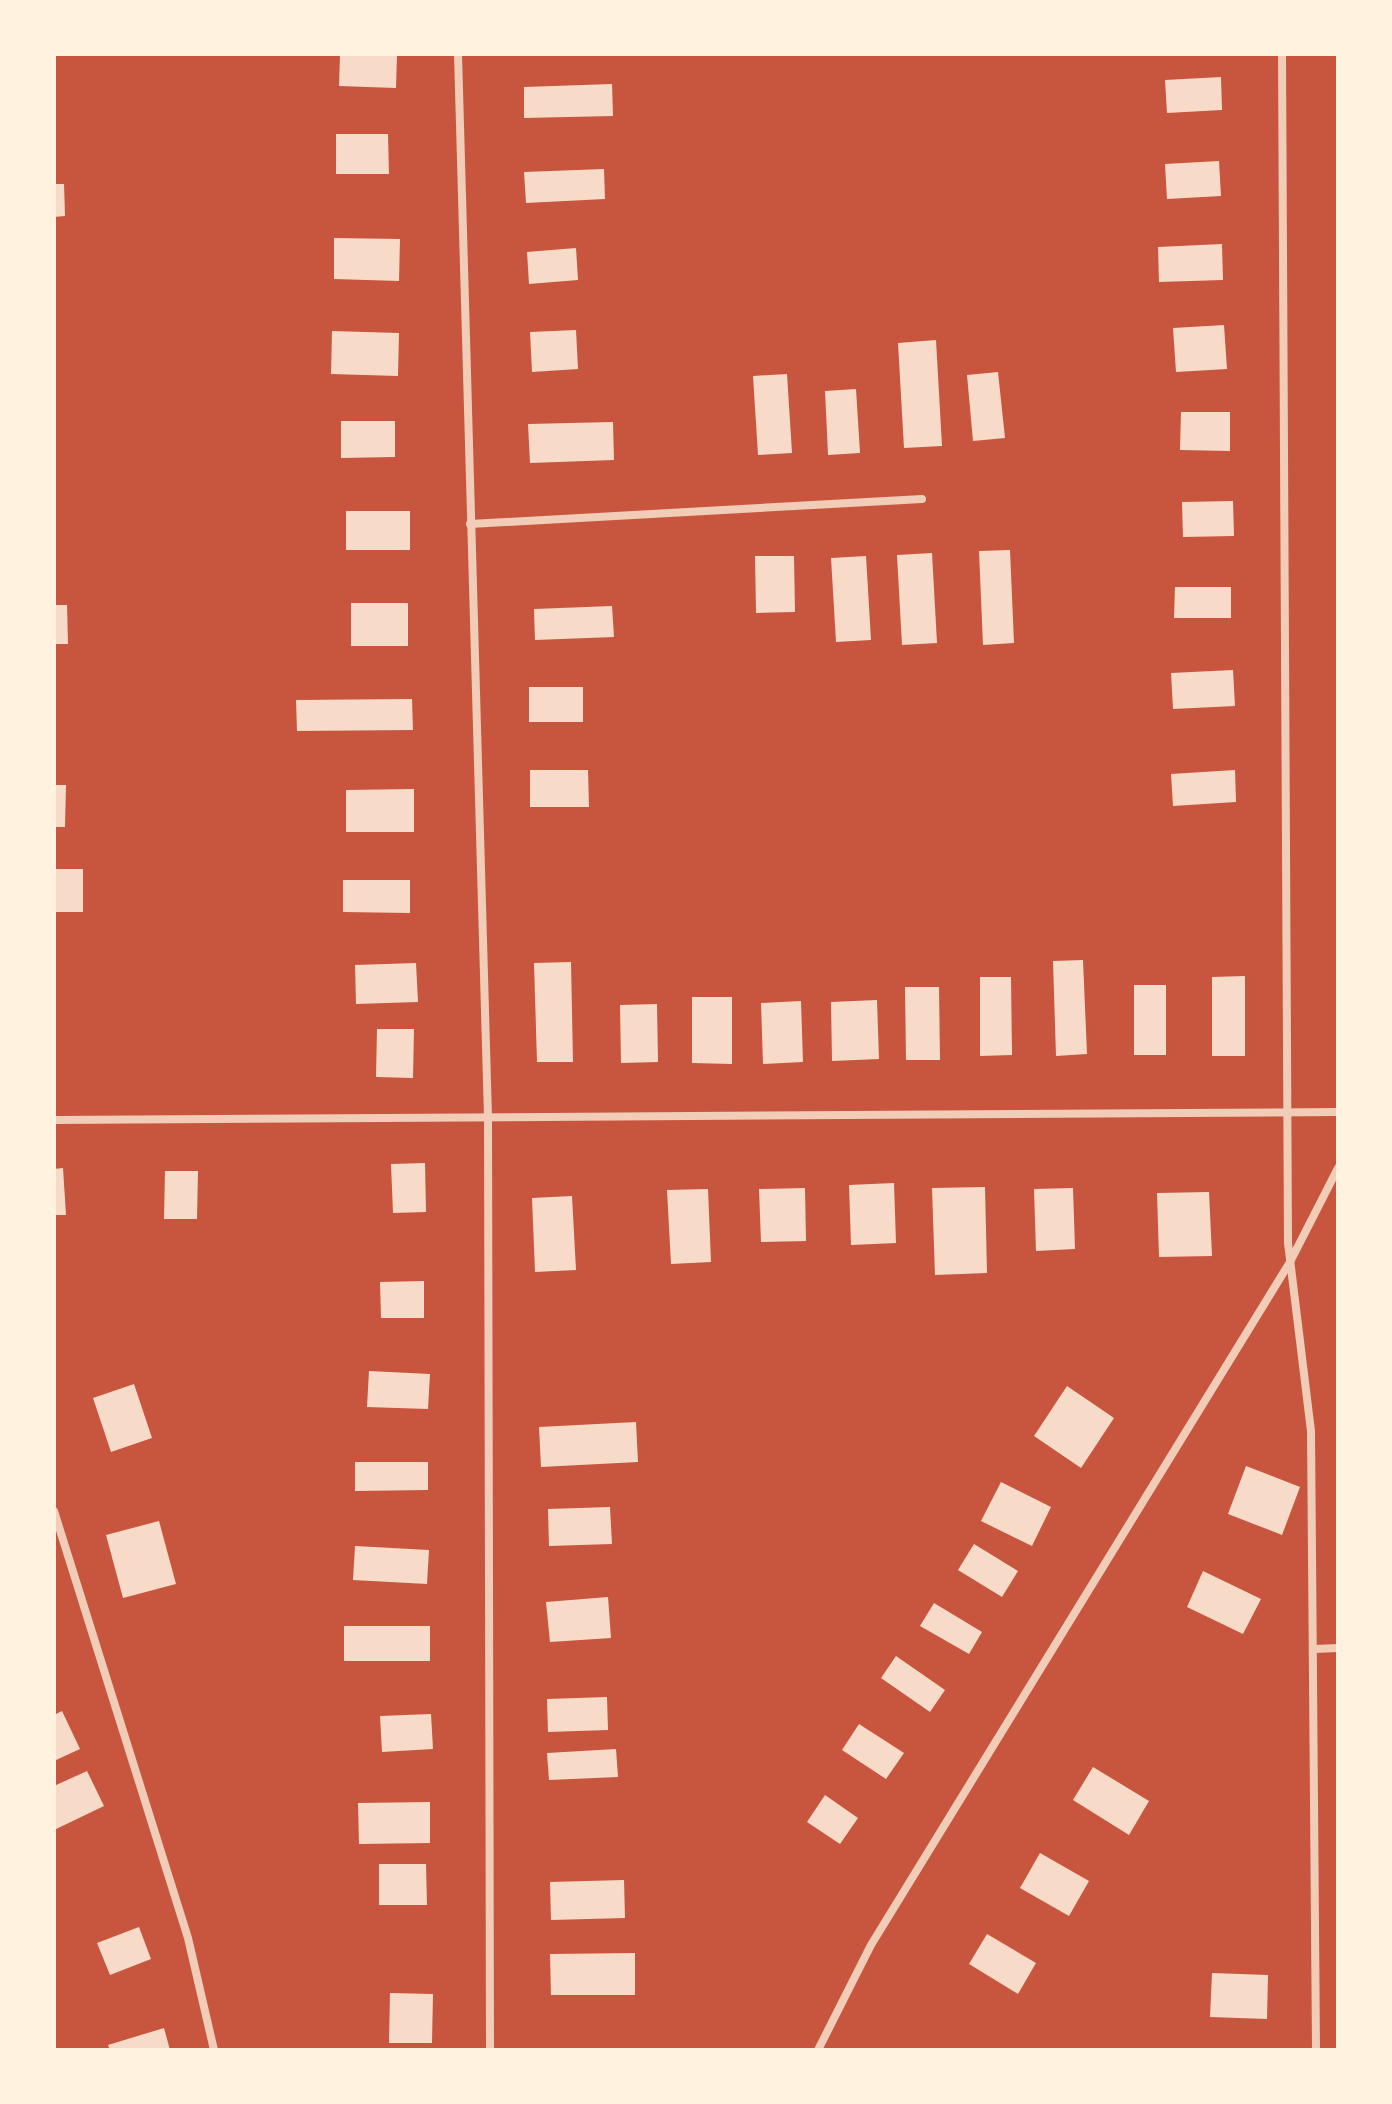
<svg xmlns="http://www.w3.org/2000/svg" width="1392" height="2104" font-family="Arial,sans-serif">
	<rect width="100%" height="100%" fill="#c8553d"/>
	<g fill="#f7dbc8">
		<polygon points="340,54 397,55 396,88 339,86"/>
		<polygon points="1221,77 1222,110 1167,113 1165,80"/>
		<polygon points="612,84 613,116 524,118 524,87"/>
		<polygon points="336,134 388,134 389,174 336,174"/>
		<polygon points="1219,161 1221,196 1167,199 1165,164"/>
		<polygon points="604,169 605,199 526,203 524,172"/>
		<polygon points="54,184 64,184 65,216 54,217"/>
		<polygon points="334,238 400,239 399,281 334,279"/>
		<polygon points="1222,244 1223,280 1159,282 1158,247"/>
		<polygon points="576,248 578,280 529,284 527,252"/>
		<polygon points="1224,325 1227,369 1176,372 1173,328"/>
		<polygon points="576,330 578,369 532,372 530,332"/>
		<polygon points="332,331 399,333 398,376 331,374"/>
		<polygon points="936,340 942,446 904,448 898,343"/>
		<polygon points="998,372 1005,438 973,441 967,375"/>
		<polygon points="787,374 792,453 758,455 753,376"/>
		<polygon points="856,389 860,453 828,455 825,391"/>
		<polygon points="1181,412 1230,412 1230,451 1180,450"/>
		<polygon points="341,421 395,421 395,457 341,458"/>
		<polygon points="613,422 614,460 530,463 528,424"/>
		<polygon points="1233,501 1234,536 1183,537 1182,502"/>
		<rect x="346" y="511" width="64" height="39"/>
		<polygon points="1010,550 1014,643 983,645 979,551"/>
		<polygon points="932,553 937,643 902,645 897,555"/>
		<polygon points="755,556 794,556 795,612 756,613"/>
		<polygon points="866,556 871,640 836,642 831,558"/>
		<polygon points="1175,587 1231,587 1231,618 1174,618"/>
		<rect x="351" y="603" width="57" height="43"/>
		<polygon points="54,605 67,605 68,644 54,644"/>
		<polygon points="612,606 614,637 535,640 534,609"/>
		<polygon points="1233,670 1235,706 1173,709 1171,673"/>
		<rect x="529" y="687" width="54" height="35"/>
		<polygon points="412,699 413,730 297,731 296,700"/>
		<polygon points="530,770 588,770 589,807 530,807"/>
		<polygon points="1235,770 1236,802 1173,806 1171,774"/>
		<polygon points="54,785 66,785 65,827 54,827"/>
		<polygon points="414,789 414,832 346,832 346,790"/>
		<rect x="54" y="869" width="29" height="43"/>
		<polygon points="343,880 410,880 410,913 343,912"/>
		<polygon points="1083,960 1087,1054 1056,1056 1053,961"/>
		<polygon points="571,962 573,1062 537,1062 534,963"/>
		<polygon points="416,963 418,1002 356,1004 355,965"/>
		<polygon points="1245,976 1245,1056 1212,1056 1212,977"/>
		<polygon points="980,977 1011,977 1012,1055 980,1056"/>
		<rect x="1134" y="985" width="32" height="70"/>
		<polygon points="905,987 939,987 940,1060 906,1060"/>
		<polygon points="692,997 732,997 732,1064 692,1063"/>
		<polygon points="877,1000 879,1059 832,1061 831,1002"/>
		<polygon points="801,1001 803,1062 763,1064 761,1003"/>
		<polygon points="657,1004 658,1062 621,1063 620,1005"/>
		<polygon points="377,1029 414,1029 413,1078 376,1077"/>
		<polygon points="425,1163 426,1212 393,1213 391,1164"/>
		<polygon points="63,1168 66,1215 54,1215 54,1169"/>
		<polygon points="165,1171 198,1171 197,1219 164,1219"/>
		<polygon points="894,1183 896,1243 851,1245 849,1185"/>
		<polygon points="985,1187 987,1273 935,1275 932,1188"/>
		<polygon points="805,1188 806,1241 761,1242 759,1189"/>
		<polygon points="1073,1188 1075,1249 1036,1251 1034,1189"/>
		<polygon points="708,1189 711,1262 671,1264 667,1190"/>
		<polygon points="1209,1192 1212,1256 1159,1257 1157,1193"/>
		<polygon points="572,1196 576,1270 535,1272 532,1198"/>
		<polygon points="424,1281 424,1318 381,1318 380,1282"/>
		<polygon points="369,1371 430,1374 428,1409 367,1407"/>
		<polygon points="134,1384 152,1438 111,1452 93,1398"/>
		<polygon points="1067,1386 1114,1418 1081,1468 1034,1436"/>
		<polygon points="636,1422 638,1462 541,1467 539,1427"/>
		<polygon points="355,1462 428,1462 428,1490 355,1491"/>
		<polygon points="1246,1466 1300,1487 1282,1535 1228,1514"/>
		<polygon points="1001,1482 1051,1507 1032,1546 981,1521"/>
		<polygon points="610,1507 612,1544 549,1546 548,1509"/>
		<polygon points="159,1521 176,1584 123,1598 106,1535"/>
		<polygon points="974,1544 1018,1571 1002,1597 958,1570"/>
		<polygon points="355,1546 429,1550 427,1584 353,1580"/>
		<polygon points="1203,1571 1261,1599 1243,1634 1187,1607"/>
		<polygon points="608,1597 611,1638 550,1642 546,1602"/>
		<polygon points="934,1603 982,1632 969,1654 920,1626"/>
		<rect x="344" y="1626" width="86" height="35"/>
		<polygon points="896,1656 945,1690 930,1712 881,1678"/>
		<polygon points="607,1697 608,1730 548,1732 547,1699"/>
		<polygon points="62,1711 80,1749 54,1761 54,1715"/>
		<polygon points="431,1714 433,1749 382,1752 380,1716"/>
		<polygon points="859,1724 904,1753 886,1779 842,1750"/>
		<polygon points="616,1749 618,1777 549,1780 547,1753"/>
		<polygon points="1093,1767 1149,1801 1129,1835 1073,1800"/>
		<polygon points="87,1771 104,1806 54,1830 54,1786"/>
		<polygon points="825,1795 858,1818 840,1844 807,1822"/>
		<polygon points="430,1802 430,1843 359,1844 358,1803"/>
		<polygon points="1040,1853 1089,1881 1069,1916 1020,1888"/>
		<polygon points="379,1864 426,1864 427,1905 379,1905"/>
		<polygon points="624,1880 625,1918 551,1920 550,1882"/>
		<polygon points="139,1927 151,1959 110,1975 97,1943"/>
		<polygon points="987,1934 1036,1963 1018,1994 969,1964"/>
		<polygon points="635,1953 635,1995 551,1995 550,1954"/>
		<polygon points="1212,1973 1268,1975 1267,2019 1210,2017"/>
		<polygon points="390,1993 433,1994 432,2043 389,2043"/>
		<polygon points="164,2028 170,2050 110,2050 108,2045"/>
	</g>
	<g fill="none" stroke-linecap="round" stroke-linejoin="round">
		<g stroke="#f1ccb7" stroke-width="8">
			<polyline points="458,54 488,1117 490,2050"/>
			<polyline points="1282,54 1288,1243 1311,1431 1316,2050"/>
			<polyline points="470,524 922,499"/>
			<polyline points="54,1120 1338,1112"/>
			<polyline points="54,1511 188,1938 214,2050"/>
			<polyline points="1315,1649 1338,1648"/>
			<polyline points="818,2050 871,1945 1290,1262 1338,1168"/>
		</g>
	</g>
	<rect width="1392" height="2104" fill="none" stroke="#fff3e0" stroke-width="112"/>
</svg>
